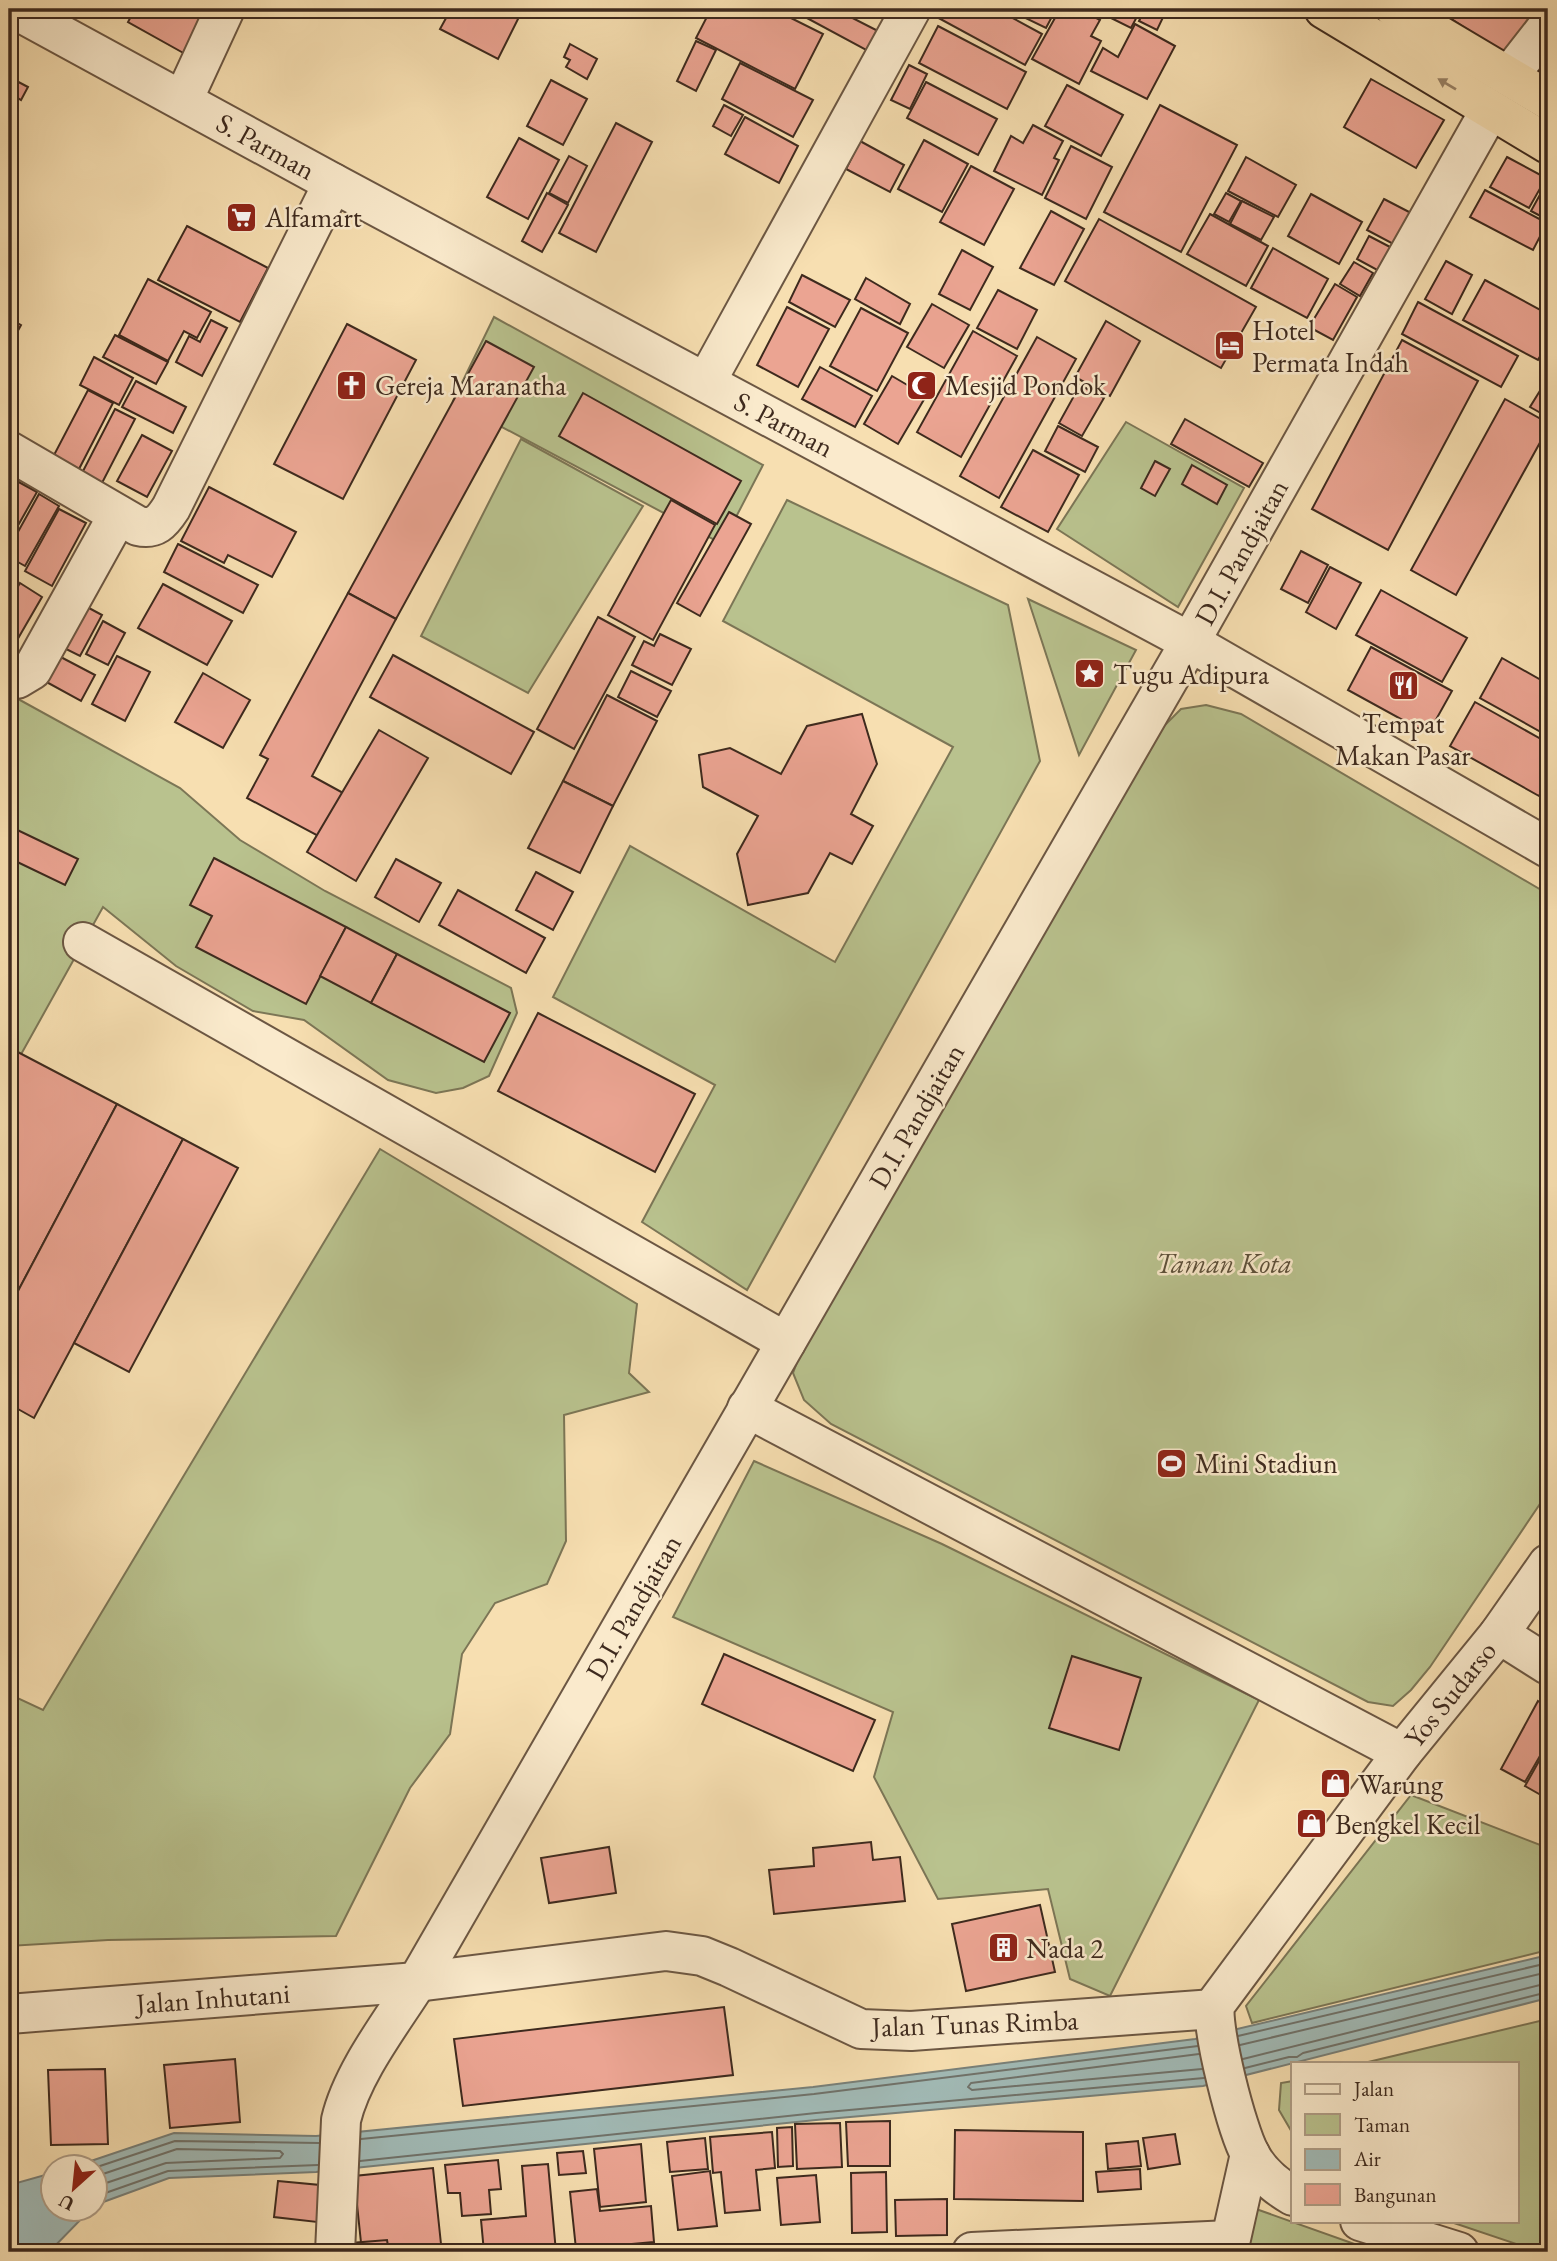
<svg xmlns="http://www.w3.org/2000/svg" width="1557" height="2261" font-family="'EB Garamond',serif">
	<rect width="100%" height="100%" fill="#f7dfb1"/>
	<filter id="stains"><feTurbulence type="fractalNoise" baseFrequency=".00286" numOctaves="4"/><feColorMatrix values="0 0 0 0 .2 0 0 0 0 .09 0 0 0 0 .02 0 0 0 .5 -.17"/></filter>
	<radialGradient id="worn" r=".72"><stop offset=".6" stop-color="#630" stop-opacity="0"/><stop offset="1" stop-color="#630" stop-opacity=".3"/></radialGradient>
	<g fill="#b9c28e" stroke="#7c7656" stroke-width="2">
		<polygon points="494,317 763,465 722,544 453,401"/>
		<polygon points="1126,422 1244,488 1178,607 1057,529"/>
		<polygon points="521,439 643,506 528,693 421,636"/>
		<polygon points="787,500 1008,605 1040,761 747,1290 642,1222 715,1085 553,997 630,846 835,962 953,747 723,621"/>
		<polygon points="1028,599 1136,650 1079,755"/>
		<polygon points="9,694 180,788 240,840 325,891 511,988 517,1013 489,1076 463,1088 436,1093 388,1080 304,1020 253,1011 176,966 103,907 9,1076"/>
		<polygon points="1206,705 1241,714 1548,894 1548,1492 1430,1667 1411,1690 1393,1706 1368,1702 831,1424 804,1400 793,1373 802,1349 1164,726 1181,709"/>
		<polygon points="380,1149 637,1304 629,1373 649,1392 564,1415 566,1541 547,1584 495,1603 462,1654 450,1734 410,1788 336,1936 108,1940 9,1946 9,1694 43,1710"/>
		<polygon points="754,1461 942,1544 1259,1700 1110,1996 1070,1979 1048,1889 938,1899 874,1777 893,1712 673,1617"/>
		<polygon points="1411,1795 1548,1848 1548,1950 1252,2023 1246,2006"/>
		<polygon points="1548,2019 1548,2252 1540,2252 1448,2221 1517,2221 1517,2063 1364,2063"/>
		<polygon points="1293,2081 1293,2134 1279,2110 1281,2083"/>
		<polygon points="1256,2209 1377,2252 1248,2252"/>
	</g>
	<g fill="#a1bab6" stroke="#798079" stroke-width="2">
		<polygon points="1548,1955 1548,1998 1203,2086 816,2120 316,2172 169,2178 95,2205 94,2166 76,2166 174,2133 316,2136 813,2087 1195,2039"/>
		<polygon points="52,2173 52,2208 91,2209 49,2252 9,2252 9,2196 13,2184"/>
	</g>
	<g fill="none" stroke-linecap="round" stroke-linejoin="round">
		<g stroke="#70726a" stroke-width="2">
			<polyline points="1238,2036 1548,1963"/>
			<polyline points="1240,2045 1548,1972"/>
			<polyline points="1199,2054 971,2083 968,2087 972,2090 1202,2069"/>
			<polyline points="1243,2059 1548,1983"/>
			<polyline points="1245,2068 1289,2057 1297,2057 1303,2053 1548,1992"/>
			<polyline points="361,2139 814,2094 1198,2046"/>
			<polyline points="360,2161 816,2113 1204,2078"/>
			<polyline points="94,2168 175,2141 319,2143"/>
			<polyline points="94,2177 177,2149 280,2151 283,2154 280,2158 166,2163 94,2187"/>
			<polyline points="94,2197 168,2171 318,2165"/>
		</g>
	</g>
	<g fill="#eba492" stroke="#3e2a1e" stroke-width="2">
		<polygon points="135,9 213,9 187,55 128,22"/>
		<polygon points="451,9 523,9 498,59 440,29"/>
		<polygon points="711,9 773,9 823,34 795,89 696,38"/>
		<polygon points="809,9 835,9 878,31 868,51 805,17"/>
		<polygon points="936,9 996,9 1042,34 1025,65 933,15"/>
		<polygon points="1007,9 1056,9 1046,28"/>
		<polygon points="1060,9 1080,9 1100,20 1091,36 1101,41 1079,84 1032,59"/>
		<polygon points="1109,9 1141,9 1131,28 1105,15"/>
		<polygon points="1145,9 1167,9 1157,30 1139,21"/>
		<polygon points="1436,9 1545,9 1510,57"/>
		<polygon points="1135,24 1175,46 1147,99 1091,71 1103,48 1118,57"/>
		<polygon points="938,26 1026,72 1007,109 919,63"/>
		<polygon points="696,41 716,50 696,91 677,81"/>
		<polygon points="570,44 597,59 587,79 566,67 570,60 564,57"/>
		<polygon points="740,63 813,100 793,137 722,99"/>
		<polygon points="909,65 927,74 910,109 891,100"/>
		<polygon points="9,77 28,87 21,100 16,97 9,112"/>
		<polygon points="1371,79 1444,120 1416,168 1344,127"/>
		<polygon points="551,80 587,99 563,145 527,126"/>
		<polygon points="926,82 997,119 978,155 907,118"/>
		<polygon points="1067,85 1123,115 1101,156 1045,126"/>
		<polygon points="724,105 743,115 731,136 713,126"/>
		<polygon points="1160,105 1237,145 1181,252 1104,212"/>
		<polygon points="745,117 798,146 779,183 725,154"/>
		<polygon points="616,123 652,142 596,252 559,233"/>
		<polygon points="1033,125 1063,141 1054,158 1059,160 1042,195 994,171 1011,136 1023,143"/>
		<polygon points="519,138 559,160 528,219 487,197"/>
		<polygon points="924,140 968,164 942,212 898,189"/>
		<polygon points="860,141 904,165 890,192 846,169"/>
		<polygon points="1071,146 1112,167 1086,219 1045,198"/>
		<polygon points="569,156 587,166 568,203 549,193"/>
		<polygon points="1246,157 1296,185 1278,217 1228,191"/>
		<polygon points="1507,157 1546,178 1529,208 1490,187"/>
		<polygon points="971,166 1014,189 984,245 940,222"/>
		<polygon points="1548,180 1548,220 1531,211"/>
		<polygon points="1485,190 1547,223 1533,250 1470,217"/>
		<polygon points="547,193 568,205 542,252 522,241"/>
		<polygon points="1226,193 1241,201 1229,222 1214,214"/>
		<polygon points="1311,194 1362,222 1339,264 1288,236"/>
		<polygon points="1384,199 1413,214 1397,246 1367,230"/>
		<polygon points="1242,201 1274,217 1261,240 1230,224"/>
		<polygon points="1051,211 1084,229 1054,285 1020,268"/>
		<polygon points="1210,214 1268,246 1246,286 1187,254"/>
		<polygon points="1099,219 1256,307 1221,368 1065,281"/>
		<polygon points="187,226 268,268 240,322 158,280"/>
		<polygon points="1369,236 1392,248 1379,271 1357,259"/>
		<polygon points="1273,248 1328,279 1307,318 1251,288"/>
		<polygon points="962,250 993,267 970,310 939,294"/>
		<polygon points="1446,261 1472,275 1452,314 1425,299"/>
		<polygon points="1354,262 1373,273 1360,296 1340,284"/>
		<polygon points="802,275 850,300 835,327 789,302"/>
		<polygon points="866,278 910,304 900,324 855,299"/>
		<polygon points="148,279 211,312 197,338 184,331 168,361 119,335"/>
		<polygon points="1485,280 1548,314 1548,342 1538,360 1463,320"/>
		<polygon points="1335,284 1357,297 1333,340 1309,327"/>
		<polygon points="998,290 1037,310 1017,349 977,328"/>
		<polygon points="1418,302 1518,356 1501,387 1402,334"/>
		<polygon points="932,304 969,325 944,368 907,347"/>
		<polygon points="787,307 829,329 798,387 757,365"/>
		<polygon points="861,308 908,333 877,391 830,366"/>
		<polygon points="9,318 21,325 9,347"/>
		<polygon points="211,320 227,328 202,376 176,362 189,336 200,342"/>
		<polygon points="1106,321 1140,341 1110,396 1075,377"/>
		<polygon points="347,324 416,360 343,499 274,464"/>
		<polygon points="973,331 1017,356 961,457 917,432"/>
		<polygon points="115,335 168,362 156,384 103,357"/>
		<polygon points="1037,337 1076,359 999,498 960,476"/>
		<polygon points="1402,340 1478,381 1388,550 1312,509"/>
		<polygon points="486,341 534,367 396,619 348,593"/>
		<polygon points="94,357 133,378 119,405 80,385"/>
		<polygon points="820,367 872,396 855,427 802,399"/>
		<polygon points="892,376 926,396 898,444 864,424"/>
		<polygon points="136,381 186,407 173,433 122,407"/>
		<polygon points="1080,385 1104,398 1082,436 1059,423"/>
		<polygon points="1541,389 1548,393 1548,417 1530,407"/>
		<polygon points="88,390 113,403 79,469 54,455"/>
		<polygon points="583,393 741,481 717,524 559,436"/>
		<polygon points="1505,399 1548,423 1548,428 1456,595 1411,570"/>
		<polygon points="115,409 135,419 102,483 82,473"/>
		<polygon points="1185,419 1263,463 1249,487 1171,444"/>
		<polygon points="1058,426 1098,447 1085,472 1045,451"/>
		<polygon points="142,435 172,451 147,497 117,481"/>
		<polygon points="1033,450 1079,475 1048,532 1001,507"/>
		<polygon points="1155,461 1170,469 1155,496 1141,488"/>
		<polygon points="1192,465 1227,485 1217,504 1182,484"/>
		<polygon points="15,480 37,492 16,529 9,524 9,491"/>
		<polygon points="209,487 296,532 272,577 228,555 224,563 181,541"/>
		<polygon points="39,494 59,506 25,566 9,557 9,548"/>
		<polygon points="671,500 715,525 653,640 608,615"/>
		<polygon points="59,509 86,523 52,586 25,571"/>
		<polygon points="729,512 751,524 700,616 677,603"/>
		<polygon points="178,544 258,585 243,613 164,572"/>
		<polygon points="1301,551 1328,565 1308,603 1281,589"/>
		<polygon points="1330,567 1361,583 1336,629 1306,612"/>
		<polygon points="20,583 42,597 9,654 9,602"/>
		<polygon points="163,584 232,621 207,665 138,628"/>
		<polygon points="1381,590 1467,638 1442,682 1356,635"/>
		<polygon points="348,593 396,619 312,776 345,794 322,838 247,798 268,759 260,755"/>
		<polygon points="74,600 102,615 80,656 52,642"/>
		<polygon points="598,617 635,637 574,749 537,729"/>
		<polygon points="103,621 125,633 108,665 86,654"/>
		<polygon points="660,634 691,649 672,685 632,665 644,641 654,646"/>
		<polygon points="1371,647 1452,691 1428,734 1348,690"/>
		<polygon points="55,654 95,675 81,701 41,679"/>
		<polygon points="393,655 534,732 511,774 370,697"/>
		<polygon points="117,656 150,672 125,721 92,704"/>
		<polygon points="1502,658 1548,684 1548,736 1480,698"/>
		<polygon points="631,671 671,691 657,717 618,697"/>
		<polygon points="203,673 250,700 223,748 175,722"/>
		<polygon points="607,695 657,721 613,806 563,781"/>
		<polygon points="1475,702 1548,743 1548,779 1539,796 1450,746"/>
		<polygon points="862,714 877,764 851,814 873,826 852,864 830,853 808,893 748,905 737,854 758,816 703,787 699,755 730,748 781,774 807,726"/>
		<polygon points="379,730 428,758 356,881 307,852"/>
		<polygon points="563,781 613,806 580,873 528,848"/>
		<polygon points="9,826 78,859 65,885 9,858"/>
		<polygon points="214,858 346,927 306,1004 196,947 212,916 190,905"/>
		<polygon points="396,859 441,883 419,922 375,897"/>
		<polygon points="536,872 573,892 553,930 516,910"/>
		<polygon points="458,890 545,938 526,973 439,925"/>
		<polygon points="346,927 397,954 371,1003 320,976"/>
		<polygon points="397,954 510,1013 484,1062 371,1003"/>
		<polygon points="538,1013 695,1094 655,1172 498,1091"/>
		<polygon points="12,1049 117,1104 9,1308 9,1056"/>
		<polygon points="117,1104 183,1139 34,1418 9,1404 9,1308"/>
		<polygon points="183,1139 238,1168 129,1372 74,1343"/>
		<polygon points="724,1654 875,1720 853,1771 702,1704"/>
		<polygon points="1072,1656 1141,1678 1119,1750 1049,1728"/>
		<polygon points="1538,1701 1548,1707 1548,1742 1525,1782 1501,1769"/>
		<polygon points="1548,1745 1548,1799 1525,1786"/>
		<polygon points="871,1842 873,1860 900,1857 905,1901 774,1914 769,1870 814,1866 813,1848"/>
		<polygon points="609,1847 616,1893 549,1903 541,1858"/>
		<polygon points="1040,1905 1055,1972 966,1991 952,1924"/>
		<polygon points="724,2007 733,2075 463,2106 454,2039"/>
		<polygon points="235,2059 240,2122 170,2128 164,2065"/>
		<polygon points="105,2069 108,2144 51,2145 48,2070"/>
		<polygon points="890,2121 890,2166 848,2166 846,2122"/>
		<polygon points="840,2123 842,2167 797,2169 795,2124"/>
		<polygon points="792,2127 793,2166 778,2167 777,2128"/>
		<polygon points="955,2130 1083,2132 1083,2201 954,2199"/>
		<polygon points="772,2132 775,2168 756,2170 760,2210 725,2213 721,2172 713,2173 710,2137"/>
		<polygon points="1175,2134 1180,2164 1148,2169 1143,2138"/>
		<polygon points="705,2138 708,2169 670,2172 667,2142"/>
		<polygon points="1138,2141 1141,2166 1108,2169 1106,2144"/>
		<polygon points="641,2144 646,2202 600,2207 594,2149"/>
		<polygon points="583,2151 586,2173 559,2175 557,2153"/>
		<polygon points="498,2160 501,2189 489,2190 491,2214 462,2216 460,2193 448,2193 445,2165"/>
		<polygon points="548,2164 556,2252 484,2252 481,2220 526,2216 522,2166"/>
		<polygon points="433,2168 441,2244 362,2252 354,2176"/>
		<polygon points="1140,2169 1141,2189 1098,2192 1096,2172"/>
		<polygon points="710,2171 717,2226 678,2230 672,2176"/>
		<polygon points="886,2172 887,2232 852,2233 851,2173"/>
		<polygon points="816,2175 820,2222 781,2225 777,2178"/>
		<polygon points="278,2181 320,2185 317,2222 274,2217"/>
		<polygon points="597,2189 600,2211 651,2206 654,2242 576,2249 570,2192"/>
		<polygon points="947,2199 947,2235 896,2236 895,2200"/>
		<polygon points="387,2240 389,2252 352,2252 351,2243"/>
	</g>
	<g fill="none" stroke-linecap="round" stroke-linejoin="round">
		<defs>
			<g id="minor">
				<polyline points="14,9 333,183 1190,642 1548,848"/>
				<polyline points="1509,76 1548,26"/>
				<polyline points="183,100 225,9"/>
				<polyline points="706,382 911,9"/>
				<path d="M 9,451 L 138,526 C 155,530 162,522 171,508 L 333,183"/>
				<polyline points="9,676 17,679 32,670 118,515"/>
				<polyline points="83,942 786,1342"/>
				<polyline points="747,1408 1402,1753"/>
				<polyline points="1499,1634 1548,1665"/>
				<polyline points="9,2014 417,1982 666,1951 702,1956 729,1967 861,2029 911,2031 1214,2009"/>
				<path d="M 1293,2196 C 1276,2186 1259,2172 1250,2154 C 1237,2131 1211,2029 1215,2005 L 1402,1753 L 1499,1634 L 1548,1564"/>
				<polyline points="1360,2221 1459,2252"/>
				<path d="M 335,2252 L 341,2120 C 352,2073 391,2023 417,1982 L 1190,642 L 1490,110"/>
				<polyline points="972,2252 1230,2240"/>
				<polyline points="1228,2252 1250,2154"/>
			</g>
			<g id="highway">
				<polyline points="1324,9 1548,144"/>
				<polyline points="1395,9 1548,100"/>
			</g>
		</defs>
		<use href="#minor" stroke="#6c5743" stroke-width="42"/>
		<use href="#highway" stroke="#3e2a1e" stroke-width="42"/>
		<use href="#minor" stroke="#faeacc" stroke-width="38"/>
		<use href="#highway" stroke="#f7dfb1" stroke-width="38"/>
	</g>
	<defs><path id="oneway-solid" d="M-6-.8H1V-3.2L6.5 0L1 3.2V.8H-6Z" transform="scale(1.75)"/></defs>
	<use fill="#9a8468" href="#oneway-solid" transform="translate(1447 84) rotate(-149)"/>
	<defs>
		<symbol id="supermarket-square" viewBox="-11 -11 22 22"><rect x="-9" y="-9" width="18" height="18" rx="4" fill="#8f2418" stroke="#faeacc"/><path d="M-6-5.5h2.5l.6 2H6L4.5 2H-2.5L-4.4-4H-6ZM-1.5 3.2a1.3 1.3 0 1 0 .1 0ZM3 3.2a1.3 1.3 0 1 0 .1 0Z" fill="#fff"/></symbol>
		<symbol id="hotel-square" viewBox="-11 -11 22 22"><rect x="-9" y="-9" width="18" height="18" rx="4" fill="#8f2418" stroke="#faeacc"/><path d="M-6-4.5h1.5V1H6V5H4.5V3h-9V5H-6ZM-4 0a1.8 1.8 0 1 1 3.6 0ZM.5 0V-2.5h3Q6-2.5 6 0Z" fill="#fff"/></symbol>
		<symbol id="church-square" viewBox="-11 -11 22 22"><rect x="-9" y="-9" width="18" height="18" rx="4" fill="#8f2418" stroke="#faeacc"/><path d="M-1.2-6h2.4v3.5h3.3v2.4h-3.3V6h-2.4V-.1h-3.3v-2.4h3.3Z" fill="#fff"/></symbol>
		<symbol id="mosque-square" viewBox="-11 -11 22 22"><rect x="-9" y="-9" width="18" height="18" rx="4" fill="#8f2418" stroke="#faeacc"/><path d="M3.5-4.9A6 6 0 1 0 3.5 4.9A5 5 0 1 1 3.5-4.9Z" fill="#fff"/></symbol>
		<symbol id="sight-square" viewBox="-11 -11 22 22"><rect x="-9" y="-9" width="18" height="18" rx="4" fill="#8f2418" stroke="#faeacc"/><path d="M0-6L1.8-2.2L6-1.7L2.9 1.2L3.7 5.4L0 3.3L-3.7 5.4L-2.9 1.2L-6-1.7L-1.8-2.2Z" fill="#fff"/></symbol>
		<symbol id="restaurant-square" viewBox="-11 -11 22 22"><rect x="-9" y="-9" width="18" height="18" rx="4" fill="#8f2418" stroke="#faeacc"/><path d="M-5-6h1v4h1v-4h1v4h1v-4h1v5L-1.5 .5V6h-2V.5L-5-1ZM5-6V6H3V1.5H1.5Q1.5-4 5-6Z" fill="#fff"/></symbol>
		<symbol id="stadium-square" viewBox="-11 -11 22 22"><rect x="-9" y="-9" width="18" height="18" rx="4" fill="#8f2418" stroke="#faeacc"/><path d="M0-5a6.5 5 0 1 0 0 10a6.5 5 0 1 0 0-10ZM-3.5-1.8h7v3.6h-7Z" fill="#fff"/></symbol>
		<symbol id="shop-square" viewBox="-11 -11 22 22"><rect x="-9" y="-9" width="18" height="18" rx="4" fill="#8f2418" stroke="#faeacc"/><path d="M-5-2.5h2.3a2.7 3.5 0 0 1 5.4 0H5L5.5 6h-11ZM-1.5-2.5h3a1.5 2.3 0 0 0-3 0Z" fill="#fff"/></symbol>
		<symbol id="building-square" viewBox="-11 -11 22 22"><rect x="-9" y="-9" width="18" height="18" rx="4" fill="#8f2418" stroke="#faeacc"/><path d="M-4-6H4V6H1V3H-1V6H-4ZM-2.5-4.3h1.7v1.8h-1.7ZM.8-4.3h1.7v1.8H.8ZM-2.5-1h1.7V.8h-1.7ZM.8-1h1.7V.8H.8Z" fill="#fff"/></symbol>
	</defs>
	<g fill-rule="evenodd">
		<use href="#supermarket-square" x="224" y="200" width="35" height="35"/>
		<use href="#hotel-square" x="1212" y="328" width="35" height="35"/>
		<use href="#church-square" x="334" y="368" width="35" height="35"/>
		<use href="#mosque-square" x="904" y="368" width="35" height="35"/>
		<use href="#sight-square" x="1072" y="656" width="35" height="35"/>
		<use href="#restaurant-square" x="1386" y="668" width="35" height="35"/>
		<use href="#stadium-square" x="1154" y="1446" width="35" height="35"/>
		<use href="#shop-square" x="1318" y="1766" width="35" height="35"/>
		<use href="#shop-square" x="1294" y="1806" width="35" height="35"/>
		<use href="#building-square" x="986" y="1930" width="35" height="35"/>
	</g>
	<g text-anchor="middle" stroke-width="5" stroke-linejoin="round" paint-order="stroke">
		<g font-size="28" fill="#3e2a1e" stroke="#faeacc">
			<text transform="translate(266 146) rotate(29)" y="10">S. Parman</text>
			<text transform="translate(784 424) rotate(28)" y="10">S. Parman</text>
			<text transform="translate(1241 552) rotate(-61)" y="10">D.I. Pandjaitan</text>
			<text transform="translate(916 1116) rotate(-60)" y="10">D.I. Pandjaitan</text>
			<text transform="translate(633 1607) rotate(-60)" y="10">D.I. Pandjaitan</text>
			<text transform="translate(1450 1694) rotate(-51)" y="10">Yos Sudarso</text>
			<text transform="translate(213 1998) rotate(-4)" y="10">Jalan Inhutani</text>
			<text transform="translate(975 2023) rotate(-2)" y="10">Jalan Tunas Rimba</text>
		</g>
		<g font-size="28" fill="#3e2a1e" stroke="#faeacc" text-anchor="start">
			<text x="265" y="227">Alfamart</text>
			<text x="1252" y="340">Hotel<tspan x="1252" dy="32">Permata Indah</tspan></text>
			<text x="375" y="395">Gereja Maranatha</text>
			<text x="945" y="395">Mesjid Pondok</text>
			<text x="1113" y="684">Tugu Adipura</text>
			<text x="1403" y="733" text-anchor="middle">Tempat<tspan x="1403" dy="32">Makan Pasar</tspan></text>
			<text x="1195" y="1473">Mini Stadiun</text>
			<text x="1358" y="1794">Warung</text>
			<text x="1335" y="1834">Bengkel Kecil</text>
			<text x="1026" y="1958">Nada 2</text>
		</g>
		<g font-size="28" font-style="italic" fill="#5d503a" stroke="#faeacc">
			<text x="1224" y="1273">Taman Kota</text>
		</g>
	</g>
	<rect width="1557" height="2261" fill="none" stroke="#f7dfb1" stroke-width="35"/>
	<rect x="10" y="10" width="1536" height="2240" fill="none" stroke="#3e2a1e" stroke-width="3.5"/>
	<rect x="18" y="18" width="1522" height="2226" fill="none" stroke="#3e2a1e" stroke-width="2"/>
	<rect x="1291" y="2062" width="228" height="161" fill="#faeacc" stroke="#af9d86" stroke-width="2"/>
	<rect x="1305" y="2084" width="35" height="10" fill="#faeacc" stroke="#af9d86" stroke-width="2"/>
	<text x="1354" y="2096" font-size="21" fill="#3e2a1e">Jalan</text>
	<rect x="1305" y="2114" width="35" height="21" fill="#b9c28e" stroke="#af9d86" stroke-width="2"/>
	<text x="1354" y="2132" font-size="21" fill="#3e2a1e">Taman</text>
	<rect x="1305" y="2149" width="35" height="21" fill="#a1bab6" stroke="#af9d86" stroke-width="2"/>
	<text x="1354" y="2166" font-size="21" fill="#3e2a1e">Air</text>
	<rect x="1305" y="2184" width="35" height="21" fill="#eba492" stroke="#af9d86" stroke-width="2"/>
	<text x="1354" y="2202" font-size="21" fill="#3e2a1e">Bangunan</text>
	<g transform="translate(74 2188) rotate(207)"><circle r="33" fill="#faeacc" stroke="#af9d86" stroke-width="2"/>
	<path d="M0-5L12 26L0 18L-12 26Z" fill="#8f2418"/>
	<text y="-10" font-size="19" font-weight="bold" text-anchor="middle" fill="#3e2a1e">U</text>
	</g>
	<rect width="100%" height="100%" filter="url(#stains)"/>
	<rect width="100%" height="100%" fill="url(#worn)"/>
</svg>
